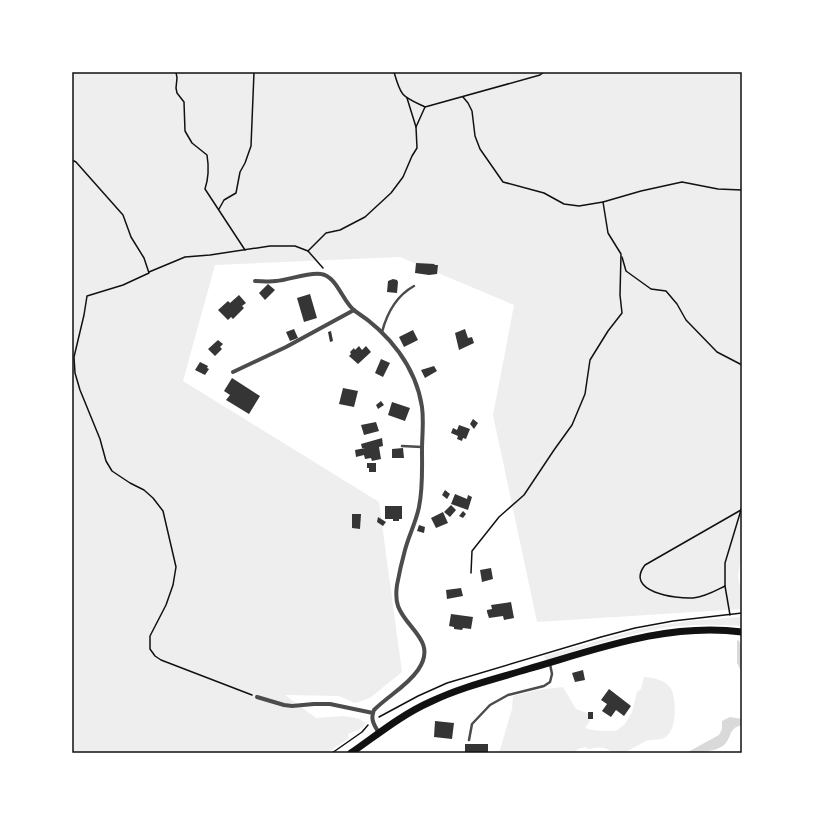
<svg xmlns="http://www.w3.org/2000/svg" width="814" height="825" font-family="'Times New Roman',serif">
	<rect width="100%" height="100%" fill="#fff"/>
	<g fill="#eee">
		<polygon points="72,72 742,72 742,544 738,578 742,593 742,608 741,609 537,622 493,415 514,305 400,257 215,265 183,381 379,502 402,672 370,698 355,703 339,696 285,695 316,718 344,716 360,719 366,723 362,728 348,734 349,738 327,753 72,753"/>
		<path d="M 742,617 L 742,626 C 715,624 688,624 662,628 C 622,635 584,648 546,660 L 544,656 L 643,628 L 689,621 Z"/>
		<path d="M 644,677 C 656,678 670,681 673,694 C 676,706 677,734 662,739 C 657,740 651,739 646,741 C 637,745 627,754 615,753 C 612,752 609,750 607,749 C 600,746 595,748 588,749 L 586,747 L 578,749 L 573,753 L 499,753 L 512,709 L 513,696 L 537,690 L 563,687 L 576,709 L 587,713 L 590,721 L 585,728 C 592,731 608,731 616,731 L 625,724 L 632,712 L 637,692 L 641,689 Z"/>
	</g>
	<g fill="#d9d9d9">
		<polygon points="739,640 742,651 742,673 737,663 737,641"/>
		<path d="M 730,717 L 742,719 L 742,725 C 728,728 732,738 724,745 C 716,752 696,753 686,753 L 719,735 L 722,729 L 722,721 Z"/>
	</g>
	<g fill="#353535">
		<polygon points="416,263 435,264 434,265 438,265 437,274 429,275 415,273"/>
		<polygon points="393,279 397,280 398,282 397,293 387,292 388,281"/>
		<polygon points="268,284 275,290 265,300 259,293"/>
		<polygon points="310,294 317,318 304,322 297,298"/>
		<polygon points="239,295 246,303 242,306 244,308 233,319 231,317 228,320 218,310 228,301 230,303"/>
		<polygon points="294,329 298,338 290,341 286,332"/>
		<polygon points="465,329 468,338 472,337 474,343 459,350 455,333"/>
		<polygon points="413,330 418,340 404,347 399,337"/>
		<polygon points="331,331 333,341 330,342 328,332"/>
		<polygon points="218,340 223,344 220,347 222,349 215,356 208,349"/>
		<polygon points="359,346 362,350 366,346 371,352 358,364 349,356 351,354 350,352 354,348 355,350"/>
		<polygon points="381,359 390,363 383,377 375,373"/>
		<polygon points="200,362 208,366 207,368 209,369 205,375 195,370"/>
		<polygon points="434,366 437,371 425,378 421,370"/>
		<polygon points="232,378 260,396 249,414 226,400 230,395 224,391"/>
		<polygon points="343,388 358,391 354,407 339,404"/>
		<polygon points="381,401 384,405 378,409 376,405"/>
		<polygon points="392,402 410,408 405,421 388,415"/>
		<polygon points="473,419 478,423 474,429 470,424"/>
		<polygon points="376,422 379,431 364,435 361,425"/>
		<polygon points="459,425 470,429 466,439 463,438 462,441 457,439 458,436 451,433 453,428 457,430"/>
		<polygon points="382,438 383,446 379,447 381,459 372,461 371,458 365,459 364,455 356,457 355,450 365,448 362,448 361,444"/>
		<polygon points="403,448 404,458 392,458 392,449"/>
		<polygon points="367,463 376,463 376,472 369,472 369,468 367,468"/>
		<polygon points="445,490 450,494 447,499 442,495"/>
		<polygon points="455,494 467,499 468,495 472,497 468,510 451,504"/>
		<polygon points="451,505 456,510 450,517 444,512"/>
		<polygon points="385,506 402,506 402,519 399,519 399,521 393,521 393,519 385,519"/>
		<polygon points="463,511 466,514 463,518 459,516"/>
		<polygon points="443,512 448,523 436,528 431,518"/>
		<polygon points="352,514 361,514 360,529 352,528"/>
		<polygon points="378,517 386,522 383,526 377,522"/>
		<polygon points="419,525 425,527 424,533 417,531"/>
		<polygon points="491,568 493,579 482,582 480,570"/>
		<polygon points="461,588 463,596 447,599 446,590"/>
		<polygon points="511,602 514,618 504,620 503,616 489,618 487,612 487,610 492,609 491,605"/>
		<polygon points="451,614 473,617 471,629 463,628 462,630 454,629 454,627 449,626"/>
		<polygon points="583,670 585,680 575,682 572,673"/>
		<polygon points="609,689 631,706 624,716 616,710 611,717 602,711 607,704 601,700"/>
		<rect x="588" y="712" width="5" height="7"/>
		<polygon points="435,721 454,723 452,739 434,737"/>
		<rect x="465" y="744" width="23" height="8"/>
	</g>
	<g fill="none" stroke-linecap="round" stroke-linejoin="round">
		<g stroke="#111" stroke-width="1.5">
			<path d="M 176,72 L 177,78 L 176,88 L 177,93 L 184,102 L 185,131 L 192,143 L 207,155 C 209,167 209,177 205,189 L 245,250"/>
			<path d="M 394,72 C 401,97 402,96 425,107 L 540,75 L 544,72"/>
			<polyline points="463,97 468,103 472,111 475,136 480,149 503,182 544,193 564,204 579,206 603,202 641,191 682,182 718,189 742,190"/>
			<polyline points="407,98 416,127"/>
			<polyline points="72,160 76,162 123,215 131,237 144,258 149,273 123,285 87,296 84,315 74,357 75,373 80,390 100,439 106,461 112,471 130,483 144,490 153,498 163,511 176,567 173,585 166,605 150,636 150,649 155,656 161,660 252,695"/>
			<polyline points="219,209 224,200 236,193 240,172 245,163 251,146 254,72"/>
			<polyline points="308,251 323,268"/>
			<polyline points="622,257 626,271 651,289 666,291 677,304 686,320 717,352 742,365"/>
			<polyline points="149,272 185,257 210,255 270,246 295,246 308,251 326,233 340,230 365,217 391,193 403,177 412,156 417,148 416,127 425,107"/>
			<path d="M 741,510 L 645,565 C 624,592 676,599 693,598 C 705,597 715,591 725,586 L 725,563 L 741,510 L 742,506"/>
			<polyline points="471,573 472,551 499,517 524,495 554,450 572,425 585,394 590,360 608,331 622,313 620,295 621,254 608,233 603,202"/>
			<polyline points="725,586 730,615"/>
			<polyline points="379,717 418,696 447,683 601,637 635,628 673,621 742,613"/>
			<polyline points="332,753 362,732 368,725"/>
		</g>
		<g stroke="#4c4c4c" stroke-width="2.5">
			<path d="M 382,332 C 387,313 396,296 414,286"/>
			<polyline points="402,446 422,447"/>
			<polyline points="469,740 472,724 490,705 508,695 544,686 550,682 552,674 550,664"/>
		</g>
		<g stroke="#4c4c4c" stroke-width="4">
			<path d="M 255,281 C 262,281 269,282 276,281 C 289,280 308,272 321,274 C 337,276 343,303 355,311 C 389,333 416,367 422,407 C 424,422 422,435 422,450 C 422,469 423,488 419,507 C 416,522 409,535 405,550 C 402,561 399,574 397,585 C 396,592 396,600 398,606 C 406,629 438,641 418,670 C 407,686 388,696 374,710 C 370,719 374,725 379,733"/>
			<polyline points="233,372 286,347 354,310"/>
			<polyline points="257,697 284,705 292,706 314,704 330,704 373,713"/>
		</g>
		<path stroke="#111" stroke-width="7" d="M 351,753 C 377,735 401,715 430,702 C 461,687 495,679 528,669 C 597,649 669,622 742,632"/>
	</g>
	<rect width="814" height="825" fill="none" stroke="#ffffff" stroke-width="146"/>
	<rect x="73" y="73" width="668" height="679" fill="none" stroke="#111" stroke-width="1.5"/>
</svg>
